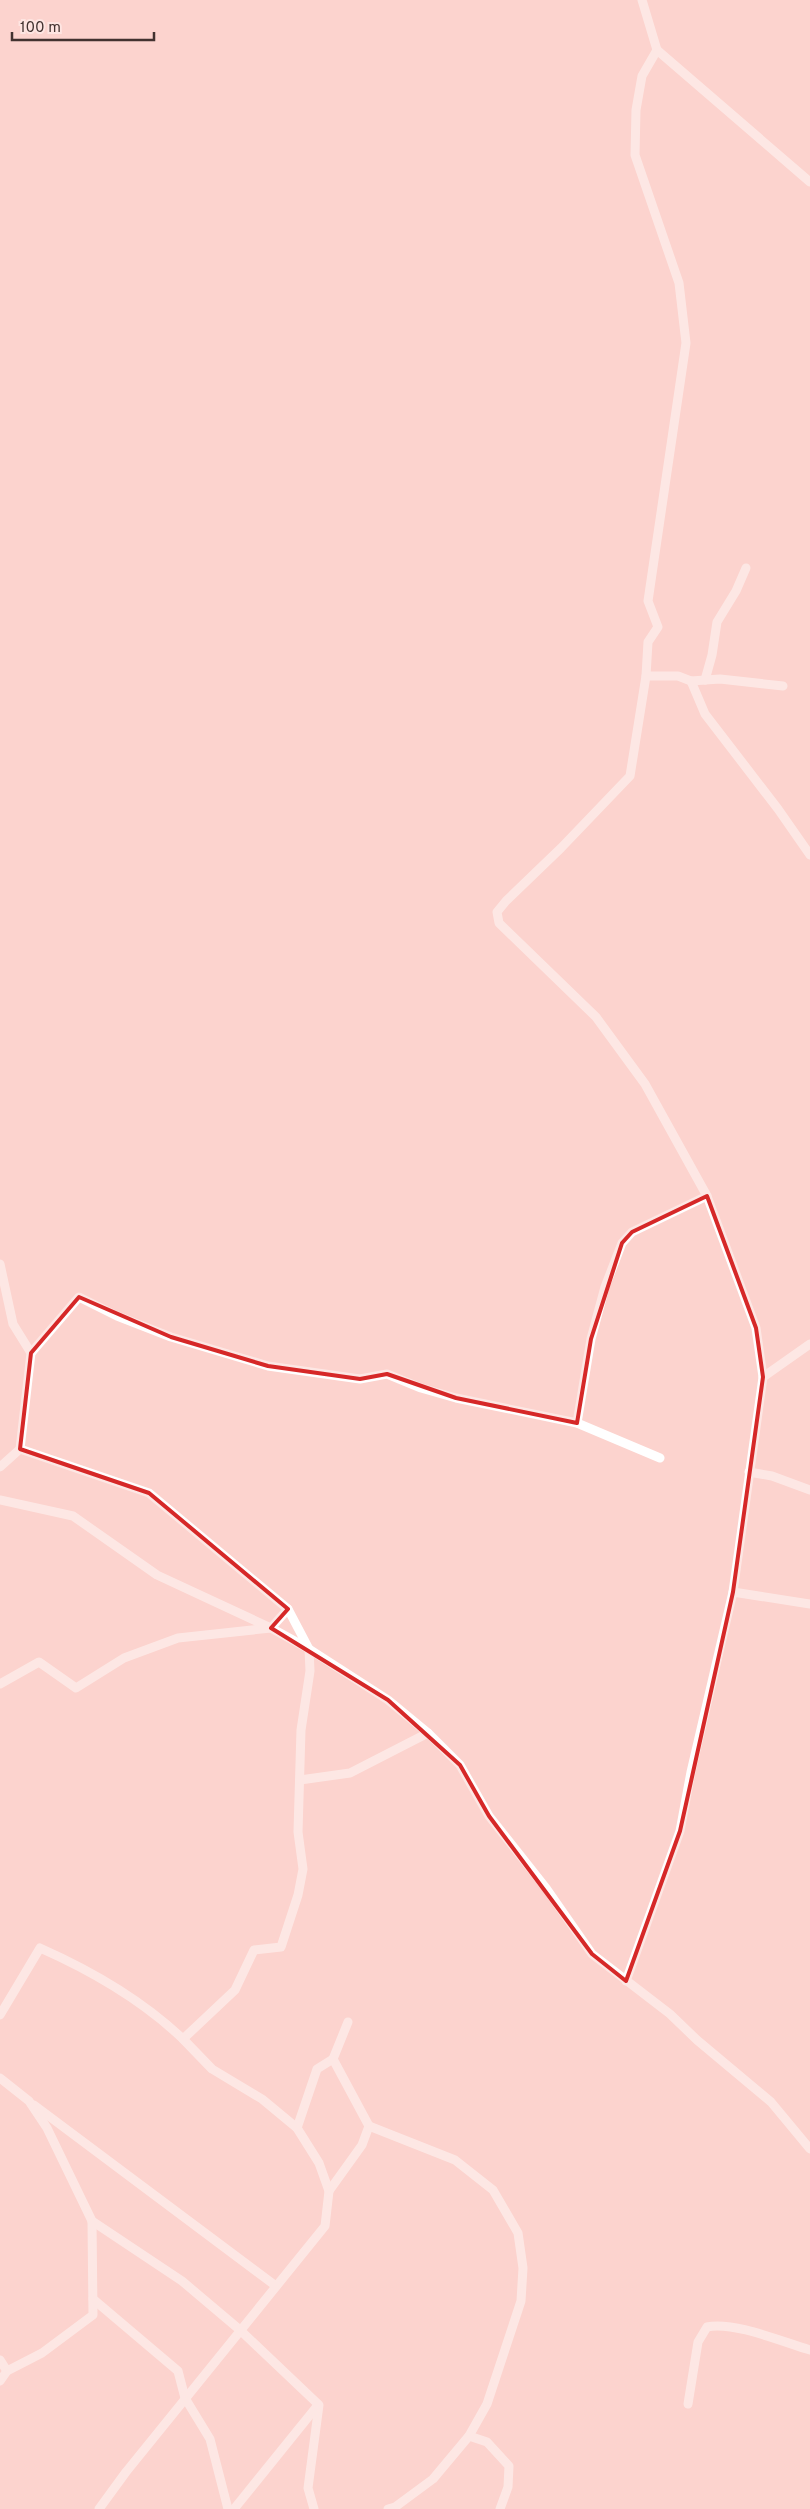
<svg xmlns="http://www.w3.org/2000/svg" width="810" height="2509" font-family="Overpass,sans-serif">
	<rect width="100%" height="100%" fill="#fcd3ce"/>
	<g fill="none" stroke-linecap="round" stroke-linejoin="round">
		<g stroke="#fff" stroke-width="9">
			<polyline points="642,0 657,50 810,182"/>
			<polyline points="657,50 642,76 636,110 635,155 679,283 686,343 648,601 658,627 648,642 646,676 630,776 561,848 506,901 497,912 499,923 596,1017 645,1084 707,1196 756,1328 763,1377 733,1592"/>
			<polyline points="646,676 678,676 691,681 720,679 783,686"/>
			<polyline points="705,680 712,655 717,622 736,591 746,568"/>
			<polyline points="691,681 705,714 778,809 810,855"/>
			<path d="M 0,1264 L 13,1324 L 31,1353 L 20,1449 L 149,1493 L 288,1609 L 309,1649 L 310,1671 L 301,1730 L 298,1832 L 303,1869 L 298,1895 L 281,1947 L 254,1950 L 235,1990 L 183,2039 C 141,1999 92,1971 40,1948 L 0,2015"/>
			<polyline points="31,1353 79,1297 117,1316 171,1337 268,1366 360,1379 387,1374 421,1388 456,1398 577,1423 660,1458"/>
			<polyline points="763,1377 810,1344"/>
			<polyline points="577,1423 591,1339 605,1287 622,1243 632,1232 707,1196"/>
			<polyline points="0,1467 20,1449"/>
			<polyline points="749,1472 772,1476 810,1490"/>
			<polyline points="0,1500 73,1516 157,1575 271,1628 288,1609"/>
			<polyline points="0,1684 39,1662 76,1688 124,1658 178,1638 271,1628 309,1649 388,1700 428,1733 460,1765 489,1816 546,1888 592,1954 670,2014 697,2040 771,2102 810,2149"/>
			<polyline points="300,1780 350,1773 428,1733"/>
			<polyline points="626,1981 680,1831 691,1772 733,1592 810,1604"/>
			<polyline points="333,2059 369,2126"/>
			<polyline points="0,2078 29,2101 47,2128 92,2221 182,2281 240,2330 319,2405 308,2488 314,2509"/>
			<polyline points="34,2105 276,2286"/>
			<polyline points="297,2128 317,2069 333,2059 348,2022"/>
			<polyline points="329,2191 362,2145 369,2126 455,2160 493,2190 518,2233 523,2268 521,2301 487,2404 469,2436 433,2479 395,2507 388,2509"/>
			<polyline points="93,2299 178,2371 185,2398 210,2439 228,2509"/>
			<polyline points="0,2360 7,2371"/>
			<polyline points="0,2381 7,2371 42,2353 93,2315 92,2221"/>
			<path d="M 688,2404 L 698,2342 L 707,2327 C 733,2321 783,2342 810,2350"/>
			<polyline points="469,2436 487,2442 509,2466 508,2487 500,2509"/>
			<polyline points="99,2509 126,2472 325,2226 329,2191 319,2163 297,2128 262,2099 212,2069 183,2039"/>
			<polyline points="234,2509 318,2405"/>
		</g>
	</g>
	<path d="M0 0H810V2509H0ZM 707,1196 L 756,1328 L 763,1377 L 733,1592 L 680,1831 L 626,1981 L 592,1954 L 489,1816 L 460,1765 L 388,1700 L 271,1628 L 288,1609 L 149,1493 L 20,1449 L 31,1353 L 79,1297 L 171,1337 L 268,1366 L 360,1379 L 387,1374 L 456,1398 L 577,1423 L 591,1339 L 622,1243 L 632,1232 Z" fill="#fcd3ce" fill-opacity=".55" fill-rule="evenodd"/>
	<path fill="none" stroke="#d62828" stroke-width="4" stroke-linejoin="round" d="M 707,1196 L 756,1328 L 763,1377 L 733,1592 L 680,1831 L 626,1981 L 592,1954 L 489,1816 L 460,1765 L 388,1700 L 271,1628 L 288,1609 L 149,1493 L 20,1449 L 31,1353 L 79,1297 L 171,1337 L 268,1366 L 360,1379 L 387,1374 L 456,1398 L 577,1423 L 591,1339 L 622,1243 L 632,1232 Z"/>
	<path d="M12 32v8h142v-8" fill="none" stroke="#423230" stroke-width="2.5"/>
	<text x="20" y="32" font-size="15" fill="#423230" stroke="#fee5e2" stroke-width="4" paint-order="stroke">100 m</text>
</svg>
